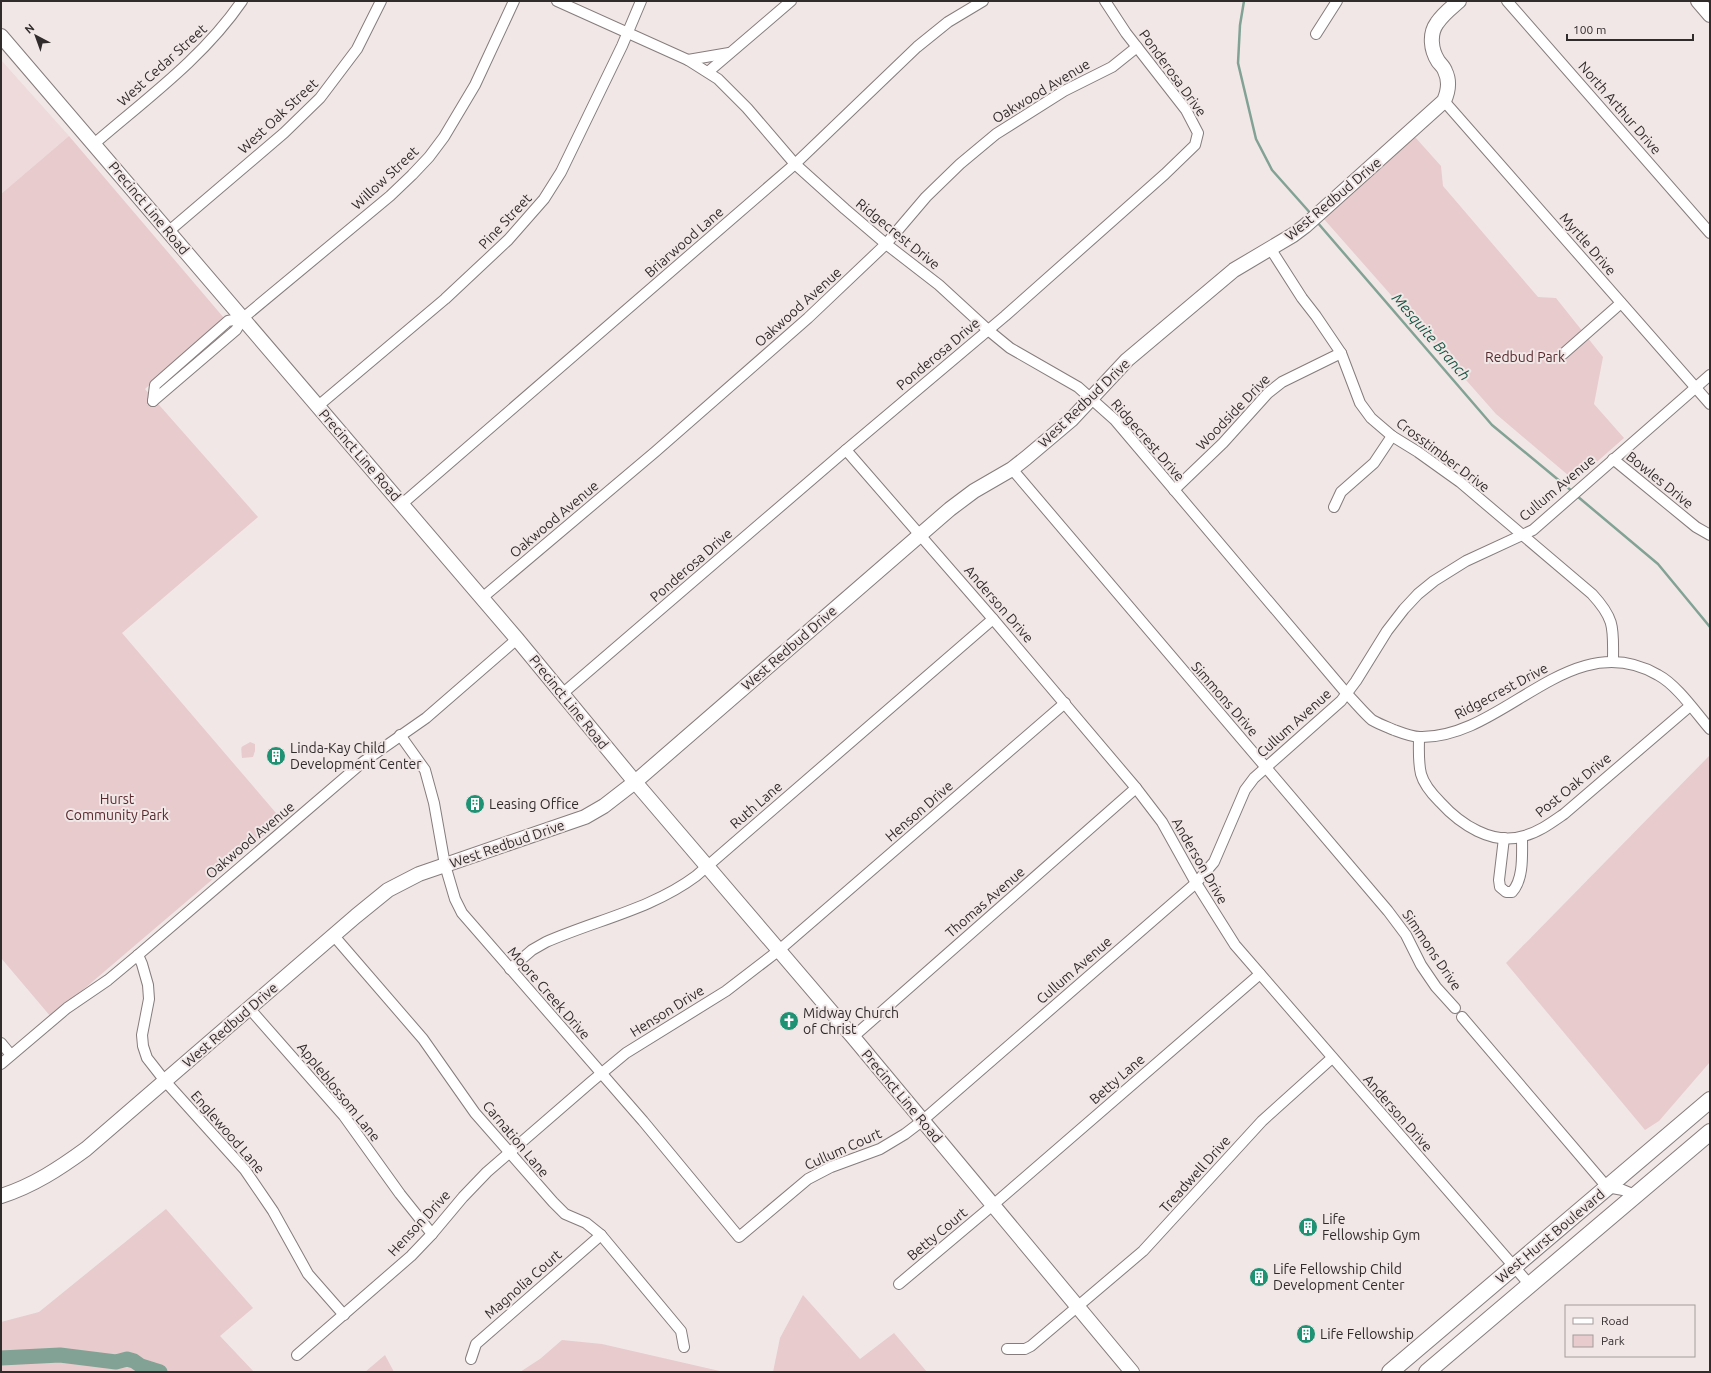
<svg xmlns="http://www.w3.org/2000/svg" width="1711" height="1373" font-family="Ubuntu,sans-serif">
	<rect width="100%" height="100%" fill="#f2e7e7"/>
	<polygon fill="#eedadb" points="1,60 69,136 1,194"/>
	<g fill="#e8cbcc">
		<polygon points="69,136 224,318 145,389 258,517 122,633 282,820 51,1017 1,958 1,194"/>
		<polygon points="1415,137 1441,166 1443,186 1538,297 1556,298 1603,357 1594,404 1624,438 1575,481 1496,414 1323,218"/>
		<path d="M 250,742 L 255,744 L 255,751 L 253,757 L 242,758 C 241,743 240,749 250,742 Z"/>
		<polygon points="1710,755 1710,1062 1659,1121 1645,1130 1506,963"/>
		<polygon points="166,1209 253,1308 220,1336 254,1372 1,1372 1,1322 39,1312"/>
		<polygon points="803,1295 860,1359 894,1333 927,1372 773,1372 780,1338"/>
		<polygon points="562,1340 602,1344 724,1372 520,1372 540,1359"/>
		<polygon points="385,1355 394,1372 365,1372"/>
	</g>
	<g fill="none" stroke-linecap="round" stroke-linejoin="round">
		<g stroke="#81a295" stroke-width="2.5">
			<polyline points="1244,1 1240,25 1238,63 1256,139 1272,170 1312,215"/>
			<polyline points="1317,222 1492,425 1573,492"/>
			<polyline points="1577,496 1658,564 1710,627"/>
		</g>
		<polyline stroke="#81a295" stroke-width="15" points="1,1358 60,1355 116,1362 127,1359 134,1361 141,1366 160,1372"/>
		<defs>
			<g id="street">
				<path d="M 557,1 L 688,60 L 718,79 L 747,108 L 795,164 L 845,209 L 886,244 L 939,285 L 988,330 L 1010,348 L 1078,387 L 1115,420 L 1347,694 C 1355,702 1363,712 1372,720 C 1379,724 1387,727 1394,730 C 1402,733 1412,737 1420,737 C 1504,739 1570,624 1658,675 C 1677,685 1696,713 1710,729"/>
				<polyline points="1507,1 1710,233"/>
				<polyline points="1316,34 1337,1"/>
				<polyline points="688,60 729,53"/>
				<polyline points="708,72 791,1"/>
				<polyline points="1444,101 1710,404"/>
				<path d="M 94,144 C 146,99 203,58 242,1"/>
				<polyline points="169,231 284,133 320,98 357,49 381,1"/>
				<path d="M 1270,248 L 1302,298 L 1316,316 L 1341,353 L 1360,403 L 1371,418 L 1392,436 L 1418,452 L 1460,482 L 1592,594 C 1616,620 1613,629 1613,662"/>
				<polyline points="1563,354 1621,303"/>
				<polyline points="153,401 236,330 243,318 390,196 412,175 429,157 444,137 475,85 514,1"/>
				<polyline points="153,401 155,385 228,321 243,318"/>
				<polyline points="318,406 445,299 508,240 544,199 561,172 622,46 641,1"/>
				<polyline points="846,450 993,619 1136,788 1162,822 1196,883 1235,945 1530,1285"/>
				<polyline points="1613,459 1696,527 1710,535"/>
				<polyline points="1012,469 1388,911 1406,935 1421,965 1436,987 1455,1008"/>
				<polyline points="1174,490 1223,443 1268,393 1282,382 1341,353"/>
				<polyline points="402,504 795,164 917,47 948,22 983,1"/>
				<polyline points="1334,507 1341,492 1374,463 1392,436"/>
				<polyline points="482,598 655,452 808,318 886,244 926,197 960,164 996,134 1064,91 1112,67 1137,47"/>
				<polyline points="562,694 846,450 1005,316 1165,174 1195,145 1198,133 1186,110 1126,33 1105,1"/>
				<polyline points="400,735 425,770 434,803 445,865 455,899 462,913 643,1121 739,1237 808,1179 831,1167 880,1149 905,1134 922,1121 1196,883 1214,862 1245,790 1254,778 1341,701 1356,681 1387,631 1404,609 1418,594 1434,581 1466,561 1533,530 1710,375"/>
				<path d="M 1419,737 C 1419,750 1418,762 1421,774 C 1424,785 1432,794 1440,802 C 1460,824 1492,846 1524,836 C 1539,832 1551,823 1564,814 L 1690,706"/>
				<path d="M 1504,838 L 1499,880 L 1500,887 L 1506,892 L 1512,892 C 1524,879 1522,854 1522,837"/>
				<polyline points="334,936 423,1039 475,1113 553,1202 565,1214 586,1223 601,1235 681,1331 684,1347"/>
				<polyline points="138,955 142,964 148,985 149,999 142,1035 143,1046 147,1058 165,1081 245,1170 273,1211 308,1274 344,1315"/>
				<path d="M 510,969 L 532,950 L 546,942 C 596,920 652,909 696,876 L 993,619"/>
				<polyline points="249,1008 344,1116 400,1194 432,1234"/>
				<polyline points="1462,1017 1607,1187 1623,1190 1635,1195"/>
				<polyline points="853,1037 1136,788"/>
				<polyline points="1,1043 11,1055"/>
				<polyline points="1,1064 67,1008 108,980 138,955 363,762 426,718 517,639"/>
				<polyline points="899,1284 993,1205 1260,974"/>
				<polyline points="1007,1349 1025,1349 1031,1346 1143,1251 1262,1121 1332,1058"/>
				<polyline points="297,1355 411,1256 432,1234 463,1197 487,1172 591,1082 626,1053 726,991 778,951 1065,703"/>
				<polyline points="471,1359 476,1344 601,1235"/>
			</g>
			<g id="secondary">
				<polyline points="1698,1 1710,15"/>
				<polyline points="1,36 517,639 635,782 853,1037 1132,1372"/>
				<path d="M 1,1196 C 33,1186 60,1168 86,1149 L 356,916 L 388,890 L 419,874 L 585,817 L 604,806 L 635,782 L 950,509 L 974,491 L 1012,469 L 1026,458 L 1071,420 L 1127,360 L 1234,270 L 1293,235 L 1305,226 L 1444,101 C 1448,92 1450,81 1445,71 C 1444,67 1440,64 1438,61 C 1431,50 1429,34 1437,23 C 1443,14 1451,8 1459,1"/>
			</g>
			<g id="primary">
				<polyline points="1390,1372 1710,1100"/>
				<polyline points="1427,1372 1710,1132"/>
			</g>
		</defs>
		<use href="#street" stroke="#867c7c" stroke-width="12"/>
		<use href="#secondary" stroke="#867c7c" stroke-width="16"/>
		<use href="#primary" stroke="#867c7c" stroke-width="18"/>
		<use href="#street" stroke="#fff" stroke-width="10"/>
		<use href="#secondary" stroke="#fff" stroke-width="14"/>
		<use href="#primary" stroke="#fff" stroke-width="16"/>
	</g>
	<defs>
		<symbol id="building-disc" viewBox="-11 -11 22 22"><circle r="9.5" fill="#209274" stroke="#f2e7e7"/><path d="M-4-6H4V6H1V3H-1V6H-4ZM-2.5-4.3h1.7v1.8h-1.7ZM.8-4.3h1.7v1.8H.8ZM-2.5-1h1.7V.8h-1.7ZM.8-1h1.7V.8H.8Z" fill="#fff"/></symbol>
		<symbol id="church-disc" viewBox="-11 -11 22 22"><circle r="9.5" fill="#209274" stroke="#f2e7e7"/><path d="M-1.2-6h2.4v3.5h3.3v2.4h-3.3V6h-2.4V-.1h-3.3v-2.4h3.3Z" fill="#fff"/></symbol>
	</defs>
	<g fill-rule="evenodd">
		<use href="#building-disc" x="265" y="745" width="22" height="22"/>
		<use href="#building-disc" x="464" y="793" width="22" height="22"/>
		<use href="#church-disc" x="778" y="1010" width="22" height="22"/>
		<use href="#building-disc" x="1297" y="1216" width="22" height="22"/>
		<use href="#building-disc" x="1248" y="1266" width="22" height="22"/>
		<use href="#building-disc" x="1295" y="1323" width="22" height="22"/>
	</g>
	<g text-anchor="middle" stroke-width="4" stroke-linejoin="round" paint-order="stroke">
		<g font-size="14" fill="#312c2c" stroke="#f2e7e7">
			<text transform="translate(162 65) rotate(-42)" y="5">West Cedar Street</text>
			<text transform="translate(1173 73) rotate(54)" y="5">Ponderosa Drive</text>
			<text transform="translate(1041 91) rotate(-31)" y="5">Oakwood Avenue</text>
			<text transform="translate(1620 108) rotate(49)" y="5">North Arthur Drive</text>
			<text transform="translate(278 116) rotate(-43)" y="5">West Oak Street</text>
			<text transform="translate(385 178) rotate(-43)" y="5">Willow Street</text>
			<text transform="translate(1333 199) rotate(-40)" y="5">West Redbud Drive</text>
			<text transform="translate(149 208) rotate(50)" y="5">Precinct Line Road</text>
			<text transform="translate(505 221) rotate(-47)" y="5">Pine Street</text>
			<text transform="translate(898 234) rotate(39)" y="5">Ridgecrest Drive</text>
			<text transform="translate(684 242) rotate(-41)" y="5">Briarwood Lane</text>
			<text transform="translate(1588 244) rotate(49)" y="5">Myrtle Drive</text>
			<text transform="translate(798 307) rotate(-42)" y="5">Oakwood Avenue</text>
			<text transform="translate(938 354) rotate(-40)" y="5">Ponderosa Drive</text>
			<text transform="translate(1084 403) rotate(-44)" y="5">West Redbud Drive</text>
			<text transform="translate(1233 412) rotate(-46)" y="5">Woodside Drive</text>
			<text transform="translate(1148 440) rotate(49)" y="5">Ridgecrest Drive</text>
			<text transform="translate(360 455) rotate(49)" y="5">Precinct Line Road</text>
			<text transform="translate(1443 455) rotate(37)" y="5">Crosstimber Drive</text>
			<text transform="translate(1660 480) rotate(39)" y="5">Bowles Drive</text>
			<text transform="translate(1557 488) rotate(-40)" y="5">Cullum Avenue</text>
			<text transform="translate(554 519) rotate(-40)" y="5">Oakwood Avenue</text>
			<text transform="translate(691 565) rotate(-41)" y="5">Ponderosa Drive</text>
			<text transform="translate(999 604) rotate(49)" y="5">Anderson Drive</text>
			<text transform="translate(789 648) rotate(-41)" y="5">West Redbud Drive</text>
			<text transform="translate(1501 691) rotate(-28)" y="5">Ridgecrest Drive</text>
			<text transform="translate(1225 699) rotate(49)" y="5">Simmons Drive</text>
			<text transform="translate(569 702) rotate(51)" y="5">Precinct Line Road</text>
			<text transform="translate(1294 723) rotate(-42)" y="5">Cullum Avenue</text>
			<text transform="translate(1573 785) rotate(-39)" y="5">Post Oak Drive</text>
			<text transform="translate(756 805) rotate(-41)" y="5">Ruth Lane</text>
			<text transform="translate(919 811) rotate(-41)" y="5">Henson Drive</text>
			<text transform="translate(250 840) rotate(-40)" y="5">Oakwood Avenue</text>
			<text transform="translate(507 844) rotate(-19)" y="5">West Redbud Drive</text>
			<text transform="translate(1200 861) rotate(60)" y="5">Anderson Drive</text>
			<text transform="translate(985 902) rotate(-41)" y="5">Thomas Avenue</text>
			<text transform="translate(1432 950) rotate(56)" y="5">Simmons Drive</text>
			<text transform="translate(1074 970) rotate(-41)" y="5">Cullum Avenue</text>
			<text transform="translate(549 993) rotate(49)" y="5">Moore Creek Drive</text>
			<text transform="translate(667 1011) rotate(-32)" y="5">Henson Drive</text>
			<text transform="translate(230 1025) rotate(-41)" y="5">West Redbud Drive</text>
			<text transform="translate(1117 1079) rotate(-41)" y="5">Betty Lane</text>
			<text transform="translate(339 1092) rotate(51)" y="5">Appleblossom Lane</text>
			<text transform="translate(902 1096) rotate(50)" y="5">Precinct Line Road</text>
			<text transform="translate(1398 1113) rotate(49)" y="5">Anderson Drive</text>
			<text transform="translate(228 1132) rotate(49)" y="5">Englewood Lane</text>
			<text transform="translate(516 1139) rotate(50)" y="5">Carnation Lane</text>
			<text transform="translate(843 1149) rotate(-24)" y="5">Cullum Court</text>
			<text transform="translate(1195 1174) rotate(-48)" y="5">Treadwell Drive</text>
			<text transform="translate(419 1223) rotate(-47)" y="5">Henson Drive</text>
			<text transform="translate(937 1234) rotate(-40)" y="5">Betty Court</text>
			<text transform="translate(1550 1236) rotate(-40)" y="5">West Hurst Boulevard</text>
			<text transform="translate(523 1284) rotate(-41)" y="5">Magnolia Court</text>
		</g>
		<g font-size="14" fill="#58292d" stroke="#f2e7e7">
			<text x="1525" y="362">Redbud Park</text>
			<text x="117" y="804">Hurst<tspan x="117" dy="16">Community Park</tspan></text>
		</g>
		<g font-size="14" fill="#312c2c" stroke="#f2e7e7" text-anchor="start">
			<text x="290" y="753">Linda-Kay Child<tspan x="290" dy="16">Development Center</tspan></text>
			<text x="489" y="809">Leasing Office</text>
			<text x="803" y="1018">Midway Church<tspan x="803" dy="16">of Christ</tspan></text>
			<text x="1322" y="1224">Life<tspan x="1322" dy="16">Fellowship Gym</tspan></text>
			<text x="1273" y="1274">Life Fellowship Child<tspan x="1273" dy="16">Development Center</tspan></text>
			<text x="1320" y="1339">Life Fellowship</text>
		</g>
		<g font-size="15" font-style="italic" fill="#165644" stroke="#f2e7e7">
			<text transform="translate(1431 337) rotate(49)" y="5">Mesquite Branch</text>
		</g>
	</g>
	<rect width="1711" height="1373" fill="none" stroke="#312c2c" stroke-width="4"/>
	<rect x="1565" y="1305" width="130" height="52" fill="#f2e7e7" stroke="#a59c9c"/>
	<rect x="1573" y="1318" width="20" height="6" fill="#ffffff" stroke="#a59c9c"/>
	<text x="1601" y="1325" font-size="12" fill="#312c2c">Road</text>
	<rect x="1573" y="1335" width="20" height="12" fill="#e8cbcc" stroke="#a59c9c"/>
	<text x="1601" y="1345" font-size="12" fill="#312c2c">Park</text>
	<g transform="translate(36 36) rotate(319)" stroke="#f2e7e7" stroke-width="3" paint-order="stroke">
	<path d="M0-3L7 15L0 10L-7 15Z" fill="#312c2c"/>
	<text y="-6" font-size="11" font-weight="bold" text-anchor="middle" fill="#312c2c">N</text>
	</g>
	<path d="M1567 34v6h126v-6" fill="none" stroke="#312c2c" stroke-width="2"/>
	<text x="1573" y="34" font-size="12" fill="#312c2c" stroke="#f2e7e7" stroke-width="3" paint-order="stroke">100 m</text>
</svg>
